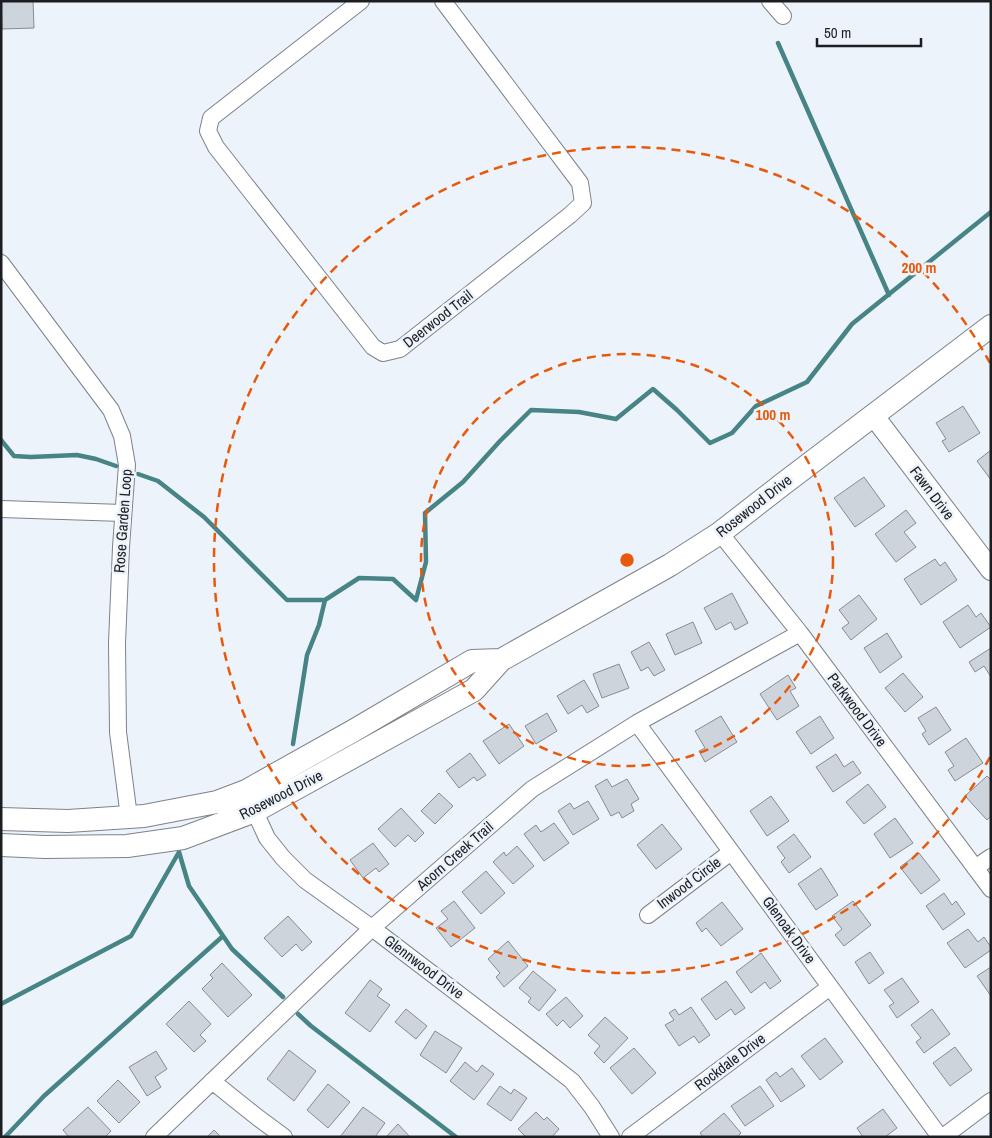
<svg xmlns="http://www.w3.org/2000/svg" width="992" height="1138" viewBox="0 0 992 1138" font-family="'Archivo Narrow',sans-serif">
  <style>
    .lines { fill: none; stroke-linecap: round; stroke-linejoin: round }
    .stream { stroke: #478485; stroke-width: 4.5 }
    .building { fill: #ced4dc; stroke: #878c93 }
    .minor-casing { stroke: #7d828a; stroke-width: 18 }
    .tertiary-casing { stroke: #7d828a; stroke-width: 22 }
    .secondary-casing { stroke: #7d828a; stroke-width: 24 }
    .minor { stroke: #fff; stroke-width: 16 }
    .tertiary { stroke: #fff; stroke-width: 20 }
    .secondary { stroke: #fff; stroke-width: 22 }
    .ring { fill: none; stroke: #e8590c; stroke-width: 2.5; stroke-dasharray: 9 6 }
    .labels { text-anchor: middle; stroke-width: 5; stroke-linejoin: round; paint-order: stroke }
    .street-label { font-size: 15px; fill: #1c1e21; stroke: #edf3fb }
    .centre { fill: #e8590c; stroke: #edf3fb; stroke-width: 2.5 }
    .ring-label { font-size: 15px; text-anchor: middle; font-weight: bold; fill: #e8590c; stroke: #edf3fb; stroke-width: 5; stroke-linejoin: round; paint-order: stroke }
  </style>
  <rect width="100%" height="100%" fill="#edf3fb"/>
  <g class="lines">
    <path class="stream" d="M778,43L889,295
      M1,440L14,456L31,457L77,455L96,459L116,466
      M138,474L158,481L204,517L287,600H325
      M293,744L307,655L319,625L325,600L359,578L393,579L416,600L426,562L425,513L463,482L500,441L531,410L579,412L616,419L653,389L677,410L710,443L732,433L756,406L807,382L852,324L991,212
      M179,852L189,886L232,949L283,997
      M1,1004L131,936L179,852
      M298,1014L311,1026L456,1137
      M5,1137L44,1096L223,936"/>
  </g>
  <path class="building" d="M1,1H33L34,28L2,29Z
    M963,406L980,433L949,452L942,441L946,439L936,423Z
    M991,450V480L977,461Z
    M864,477L885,506L855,527L834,498Z
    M906,510L916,523L904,532L916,547L896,562L875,534Z
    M935,559L940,566L945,562L957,580L921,605L904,579Z
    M732,593L748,623L735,630L731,622L716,630L704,608Z
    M859,595L877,619L851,640L842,628L849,623L839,610Z
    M968,605L976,617L981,613L991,627L960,648L943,622Z
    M693,622L702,643L675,655L666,634Z
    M887,633L902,657L880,673L864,648Z
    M649,642L665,670L654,676L648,667L641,671L631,652Z
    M991,648V677L984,666L975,672L969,662Z
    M619,664L629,688L602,698L593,674Z
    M903,673L923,697L905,712L885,688Z
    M788,675L796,688L790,691L799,706L777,720L760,694Z
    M584,680L599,706L587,713L582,705L568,714L557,696Z
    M936,707L951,730L929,745L922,734L926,731L918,718Z
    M547,713L557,731L536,744L525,726Z
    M721,716L737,742L705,762L699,751L705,748L695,731Z
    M820,716L834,738L811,754L796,732Z
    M509,724L524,746L499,764L483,741Z
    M966,738L983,763L955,781L948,770L954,766L945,752Z
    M470,753L486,775L477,781L474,777L459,788L446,771Z
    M836,754L844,767L853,761L861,773L833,792L816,767Z
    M987,776L991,780V816L987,820L965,796Z
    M607,779L612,787L627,779L639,799L631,804L634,811L622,818L619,812L611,816L595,786Z
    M868,784L886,807L864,824L846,802Z
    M439,793L453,806L435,824L421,811Z
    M771,796L789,821L767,836L750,811Z
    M588,801L599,819L573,835L558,811L570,803L574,809Z
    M401,808L424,833L415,842L408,835L395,847L378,829Z
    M895,818L913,843L890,858L874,834Z
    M554,823L569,843L544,861L524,834L536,825L541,832Z
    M662,824L682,849L656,869L637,845Z
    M794,834L811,857L789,873L781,862L785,858L777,847Z
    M373,843L389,864L379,872L376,868L363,878L350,860Z
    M517,846L534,866L513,884L493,862L504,852L506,856Z
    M919,853L940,880L921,894L900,867Z
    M821,868L838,895L816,910L798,884Z
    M486,871L505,893L481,914L462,892Z
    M944,893L952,905L956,901L965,914L943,930L926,906Z
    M454,901L475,928L451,947L436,928L448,919L441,911Z
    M853,901L871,925L844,946L835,935L842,929L832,916Z
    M722,902L743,929L721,946L706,928L702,932L696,923Z
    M288,916L312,942L302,951L296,944L282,957L264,938Z
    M968,929L978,942L984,937L991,947V950L965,968L947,943Z
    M508,941L528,966L504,987L496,977L500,973L488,959Z
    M870,952L884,973L869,984L855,962Z
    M761,953L781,981L770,989L765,982L751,993L736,972Z
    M222,963L252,995L228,1017L202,989L213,978L210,975Z
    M991,967V996L977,976Z
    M533,971L556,990L539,1011L528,1002L531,998L519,988Z
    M902,978L919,1002L897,1018L889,1006L894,1003L884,990Z
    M370,980L382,989L377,996L390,1005L370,1032L345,1013Z
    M726,981L745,1008L735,1015L731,1009L716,1020L701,999Z
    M566,997L583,1016L570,1028L563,1020L557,1026L546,1014Z
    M189,1001L211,1024L200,1035L206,1041L194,1052L166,1024Z
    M691,1007L710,1035L699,1043L694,1036L679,1046L665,1025L674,1020L669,1013L675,1009L679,1015Z
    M406,1009L427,1026L416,1039L395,1022Z
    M932,1009L950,1034L924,1053L916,1042L921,1038L911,1025Z
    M605,1017L628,1038L604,1063L594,1053L600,1046L588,1035Z
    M435,1031L462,1048L446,1073L420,1055Z
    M825,1038L843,1062L820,1080L801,1056Z
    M955,1047L972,1070L950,1086L933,1063Z
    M634,1048L656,1073L632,1094L610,1068Z
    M289,1050L316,1071L294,1101L267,1079Z
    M156,1051L167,1069L155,1077L161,1087L147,1096L129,1067Z
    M465,1062L477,1072L482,1065L494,1074L474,1100L450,1081Z
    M792,1068L805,1086L781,1102L766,1080L776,1072L780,1077Z
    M118,1080L140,1102L119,1123L97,1101Z
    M328,1084L350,1102L328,1128L307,1110Z
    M500,1086L511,1094L514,1089L527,1098L511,1121L487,1104Z
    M760,1086L774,1106L745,1126L731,1106Z
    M88,1107L111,1131L105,1137H69L63,1130Z
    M363,1107L385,1123L375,1137H340Z
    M883,1109L897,1128L885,1137H863L857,1128Z
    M536,1112L544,1120L547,1117L559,1129L552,1137H526L518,1129Z
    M724,1113L741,1133L737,1137H703L700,1133Z
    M398,1124L410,1137H386Z
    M214,1130L221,1137H207Z"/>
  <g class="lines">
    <defs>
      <path id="minor" d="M361,1L211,118L208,131L216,147L373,347L383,353L400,349L570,215L583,203L580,183L443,1
        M770,1L783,16
        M1,263L111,410L122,436L127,465L121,547L117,643L118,732L129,817
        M1,509L123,513
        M720,533L800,633L991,889
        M637,723L940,1137
        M251,803L267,838L283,858L305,880L372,928L536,1053L572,1081L592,1107L611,1137
        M975,868L991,857
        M648,915L731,852
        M212,1081L257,1117L284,1137
        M154,1137L372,928L532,789L637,723L800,633
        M630,1137L830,987
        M943,1137L991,1101"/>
      <path id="tertiary" d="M873,415L991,570"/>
      <path id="secondary" d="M1,819L68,821L144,816L217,802L246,791L353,731L472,661L501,660
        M1,845L45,847L127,846L183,838L255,811L474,690L501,660L670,565L720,533L783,484L991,326"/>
    </defs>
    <use href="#minor" class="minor-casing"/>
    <use href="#tertiary" class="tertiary-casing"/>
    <use href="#secondary" class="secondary-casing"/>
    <use href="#minor" class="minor"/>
    <use href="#tertiary" class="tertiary"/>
    <use href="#secondary" class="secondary"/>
  </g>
  <g class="ring">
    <circle cx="627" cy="560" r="206"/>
    <path d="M990 757A413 413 0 1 1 990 363"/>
  </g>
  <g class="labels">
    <g class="street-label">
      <text transform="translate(438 319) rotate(-38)" y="5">Deerwood Trail</text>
      <text transform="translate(932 493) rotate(53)" y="5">Fawn Drive</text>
      <text transform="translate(754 506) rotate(-38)" y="5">Rosewood Drive</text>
      <text transform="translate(123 521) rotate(-86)" y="5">Rose Garden Loop</text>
      <text transform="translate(857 710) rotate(53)" y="5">Parkwood Drive</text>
      <text transform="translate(281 795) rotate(-27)" y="5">Rosewood Drive</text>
      <text transform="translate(455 856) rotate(-41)" y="5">Acorn Creek Trail</text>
      <text transform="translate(689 883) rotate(-37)" y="5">Inwood Circle</text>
      <text transform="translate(789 930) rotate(54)" y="5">Glenoak Drive</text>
      <text transform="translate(424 967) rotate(37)" y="5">Glennwood Drive</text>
      <text transform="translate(730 1062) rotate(-37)" y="5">Rockdale Drive</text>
    </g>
  </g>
  <circle cx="627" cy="560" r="8" class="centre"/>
  <g class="ring-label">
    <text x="919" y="273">200 m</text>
    <text x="773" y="420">100 m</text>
  </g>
  <rect width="992" height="1138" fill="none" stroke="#1c1e21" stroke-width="5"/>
  <path d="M817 38v8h104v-8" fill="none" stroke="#1c1e21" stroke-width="2.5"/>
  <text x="824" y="38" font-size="15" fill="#1c1e21" stroke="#edf3fb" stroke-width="4" paint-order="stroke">50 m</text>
</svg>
